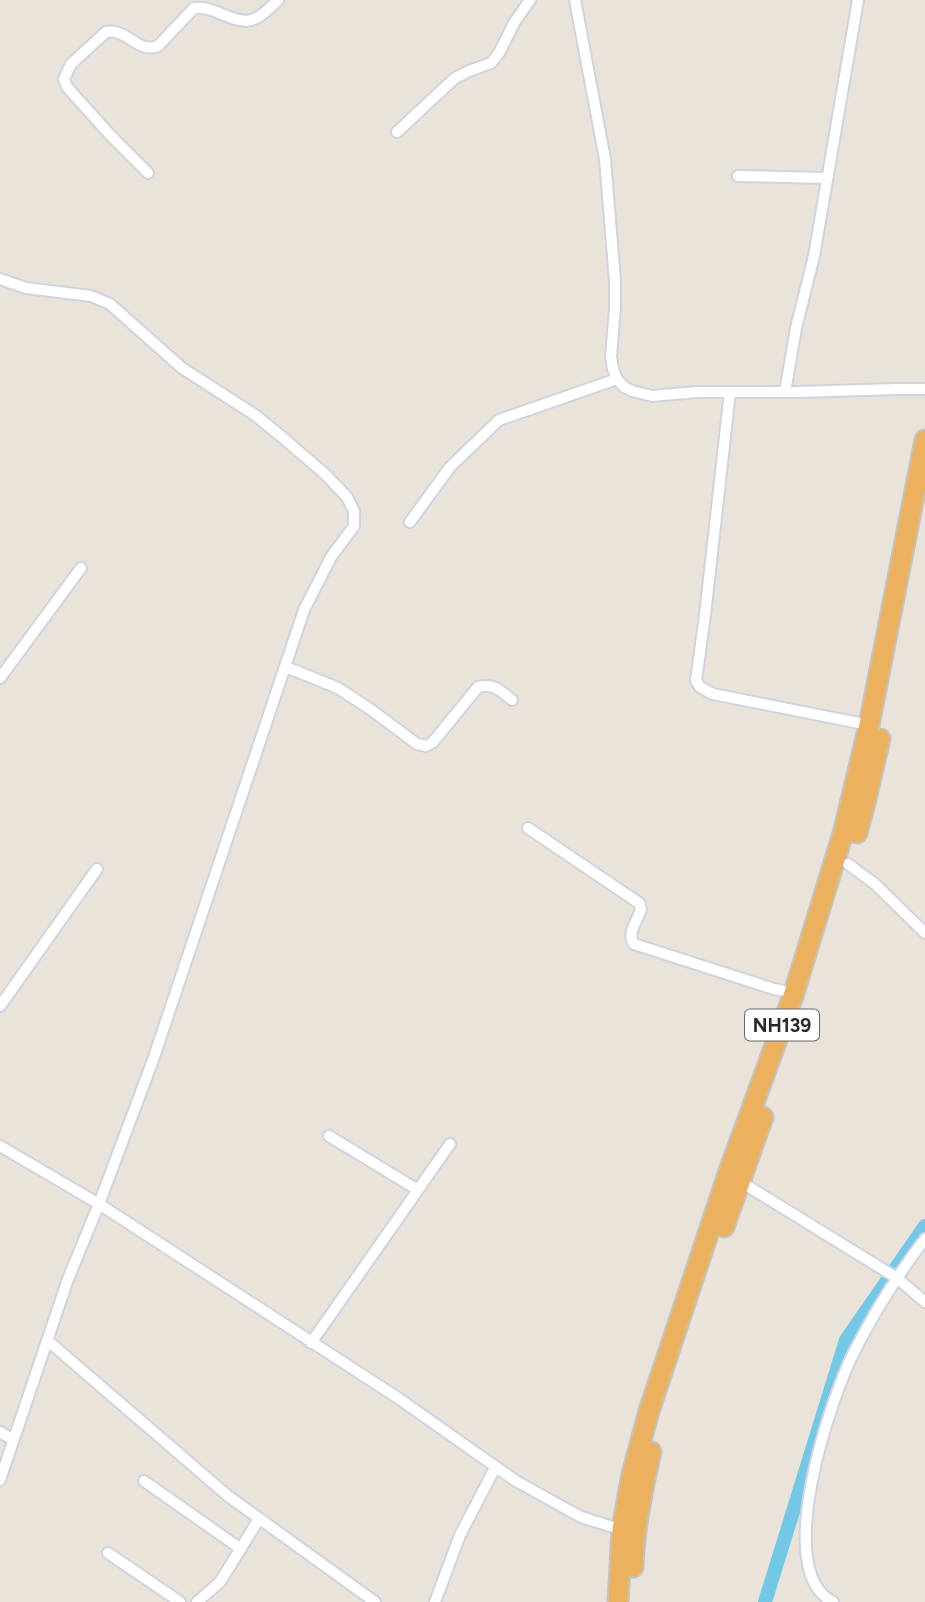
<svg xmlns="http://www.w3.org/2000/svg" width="925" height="1602" viewBox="0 0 925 1602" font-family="Figtree,sans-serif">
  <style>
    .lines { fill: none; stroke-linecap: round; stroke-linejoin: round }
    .canal { stroke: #73c8e5; stroke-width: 14 }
    .minor-casing { stroke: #d0d3e0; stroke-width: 14 }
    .trunk-casing { stroke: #c3c3c3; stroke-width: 23 }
    .minor { stroke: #fff; stroke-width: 10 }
    .trunk { stroke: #ecb15f; stroke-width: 19 }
    .labels { text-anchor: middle; stroke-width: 5; stroke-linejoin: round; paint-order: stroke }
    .shield { fill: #fff; stroke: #686868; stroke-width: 2 }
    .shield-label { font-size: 19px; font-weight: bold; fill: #282828 }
  </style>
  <rect width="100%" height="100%" fill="#e9e3da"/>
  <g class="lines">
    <path class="canal" d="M765,1602L846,1340L925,1226"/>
    <defs>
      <path id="minor" d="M575,0L605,159L615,281V308L611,357L613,369L617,379L624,387L632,391L652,396L697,392H798L896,389H925
        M397,132L455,78L469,71L491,63L499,53L514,23L530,0
        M148,173L111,136L67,87L64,79L71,64L106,32C128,28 137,54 158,46L194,8C203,7 209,9 217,12C248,26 254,24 278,0
        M738,176L827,178
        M0,279L26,288L91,296L110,304L182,368L255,415L282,437L325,474L347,497L354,511V526L331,557L304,610L153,1060L99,1204L68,1279L0,1480
        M730,392L705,615L696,681L700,687L713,694L869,725
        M785,392L796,328L814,256L858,0
        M410,522L450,467L499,420L617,379
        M286,667L338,688L370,709L417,744L426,746L433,742L478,687C494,683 501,691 512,700
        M0,678L81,568
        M528,828L639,903L641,909C638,921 626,933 634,944L774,989L794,993
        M848,864L875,884L925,933
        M0,1006L97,869
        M329,1136L418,1190
        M0,1146L99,1204L398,1398L516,1481L581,1517L626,1531
        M736,1179L897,1278L925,1302
        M47,1340L228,1496L375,1602
        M311,1343L450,1144
        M0,1432L13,1440
        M144,1481L241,1549
        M108,1553L180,1602
        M197,1602L220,1582L259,1519
        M435,1602L460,1535L495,1468
        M833,1602C771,1571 831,1398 854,1352C874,1313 898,1274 925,1239"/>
      <path id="trunk" d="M857,833L865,803L880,739
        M724,1227L763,1117
        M633,1567C634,1529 642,1490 651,1452
        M618,1602L622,1529L632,1474L649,1411L728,1174L794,993L844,830L869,725L925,440"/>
    </defs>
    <use href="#minor" class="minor-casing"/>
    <use href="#trunk" class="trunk-casing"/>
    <use href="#minor" class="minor"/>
    <use href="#trunk" class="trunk"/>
  </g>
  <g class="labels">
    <rect class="shield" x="745" y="1009.5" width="74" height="31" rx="5"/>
    <g class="shield-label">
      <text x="782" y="1032">NH139</text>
    </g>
  </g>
</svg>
